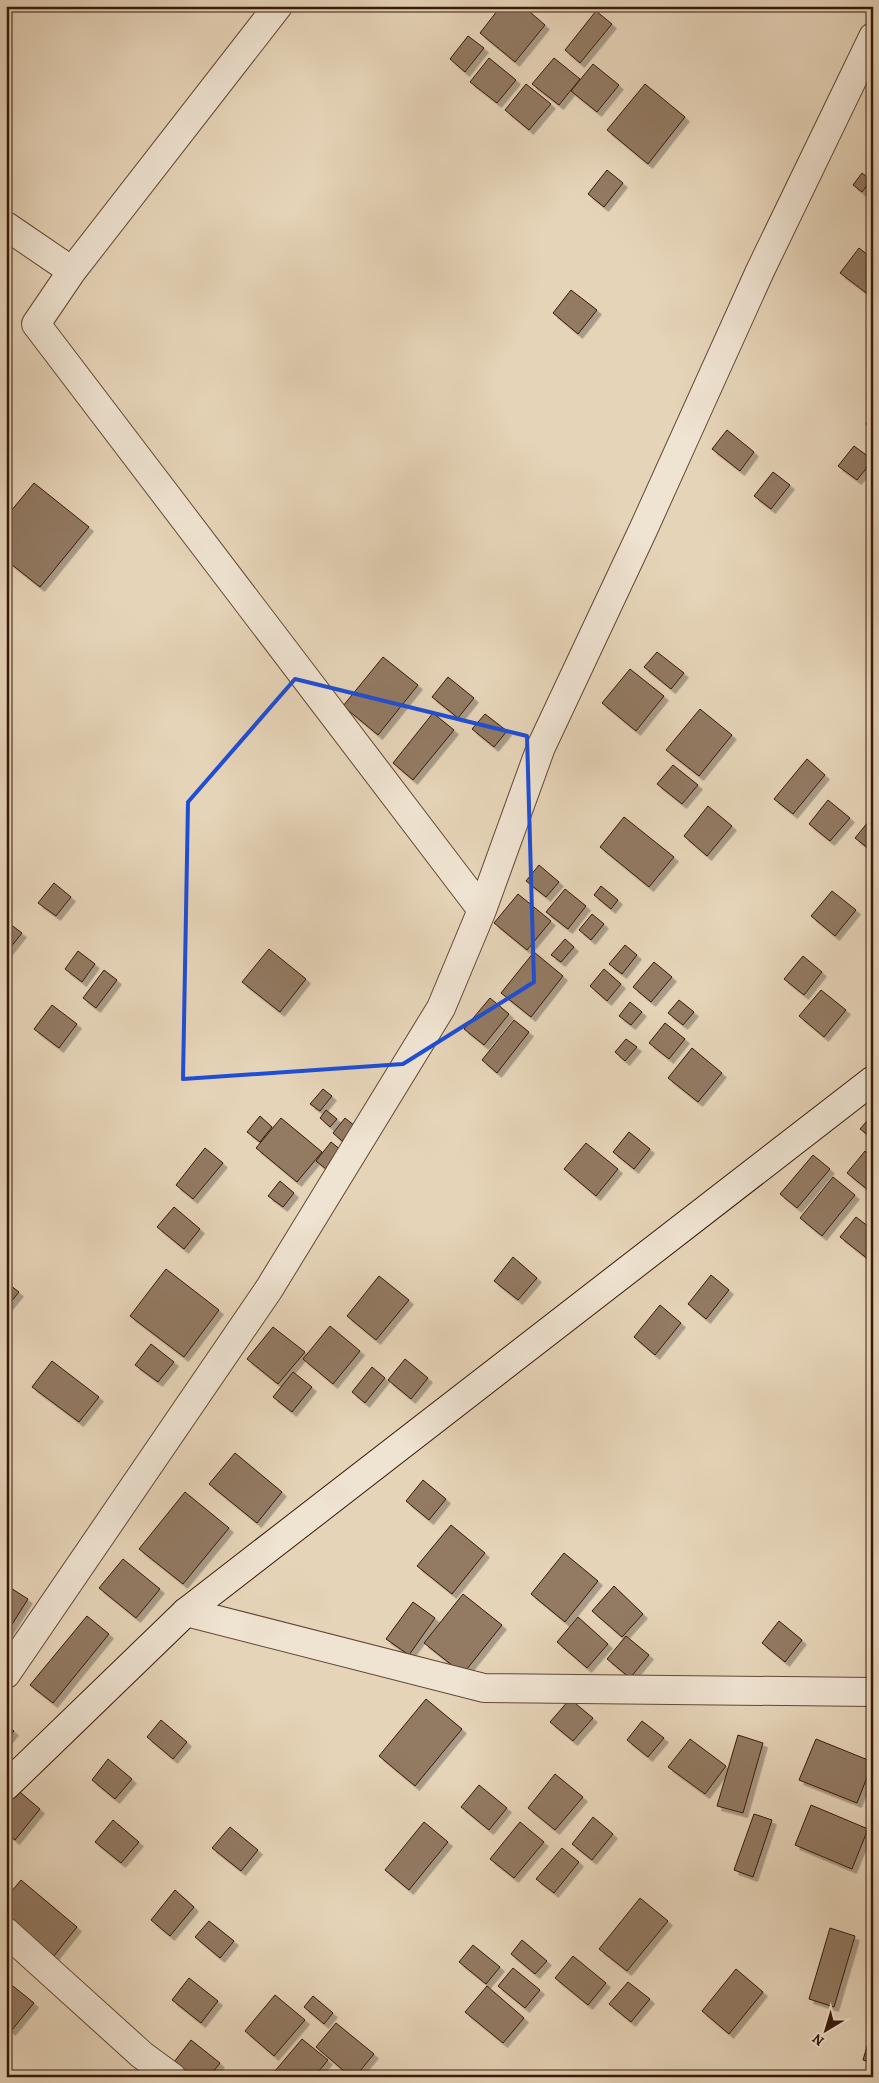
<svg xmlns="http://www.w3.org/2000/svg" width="879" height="2083" viewBox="0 0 879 2083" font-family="Alegreya,serif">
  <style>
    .building { fill: #927a64; stroke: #371909; filter: url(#shadow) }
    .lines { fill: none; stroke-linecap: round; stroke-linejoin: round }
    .minor-casing { stroke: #634835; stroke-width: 30 }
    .secondary-casing { stroke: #371909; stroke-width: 30 }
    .minor { stroke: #efe3d1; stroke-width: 28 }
    .secondary { stroke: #efe3d1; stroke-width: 28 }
    .marked { fill: none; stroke: #1d4ed8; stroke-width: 4; stroke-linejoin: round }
  </style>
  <defs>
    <filter id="shadow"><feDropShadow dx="4.5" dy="4.5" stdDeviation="0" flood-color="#0004"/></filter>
  </defs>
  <rect width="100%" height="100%" fill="#e6d4b8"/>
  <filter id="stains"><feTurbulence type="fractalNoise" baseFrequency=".004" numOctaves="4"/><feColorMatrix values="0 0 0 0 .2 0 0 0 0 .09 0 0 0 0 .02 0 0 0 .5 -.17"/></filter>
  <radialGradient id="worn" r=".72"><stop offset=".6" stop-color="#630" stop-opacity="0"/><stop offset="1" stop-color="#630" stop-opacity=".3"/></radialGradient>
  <path class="building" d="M501,6H523L545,25L515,62L480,33Z
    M596,11L612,24L580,63L565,50Z
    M468,36L484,48L465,72L450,59Z
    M489,58L516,80L497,103L470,82Z
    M554,58L580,79L559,105L532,84Z
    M593,64L619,85L597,112L571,91Z
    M526,84L551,104L529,130L505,110Z
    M645,84L685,117L648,164L607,130Z
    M607,170L623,183L604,207L588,194Z
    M862,173L871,180L862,192L853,185Z
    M859,248L873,259V290L869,295L840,273Z
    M571,290L597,310L578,334L553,313Z
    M873,416V429L866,424Z
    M727,430L754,452L740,471L712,449Z
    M854,446L873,460L857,480L838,466Z
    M773,472L790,485L771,509L754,496Z
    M34,483L89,527L40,587L6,560V517Z
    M657,652L684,673L671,689L644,667Z
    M383,657L418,685L378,735L343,706Z
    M630,669L664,696L636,731L602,703Z
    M448,677L474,698L458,718L432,697Z
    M700,709L732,735L699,776L666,750Z
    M433,713L454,730L413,780L393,763Z
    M485,714L507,731L494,747L472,729Z
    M807,759L825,775L793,814L774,799Z
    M673,765L698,785L682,804L657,784Z
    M828,800L850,818L830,841L809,824Z
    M708,806L732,826L707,856L684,836Z
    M873,816V852L855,838Z
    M624,817L674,857L649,887L600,847Z
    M539,865L559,882L546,897L526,881Z
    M54,883L71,897L56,916L38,903Z
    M601,886L618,900L611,909L594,895Z
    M565,889L586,906L568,929L546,912Z
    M832,891L856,910L835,936L811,916Z
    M518,894L551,921L527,950L494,923Z
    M592,914L604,924L591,940L579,930Z
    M6,921L22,933L6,953Z
    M565,939L574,947L561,962L551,955Z
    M625,945L637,955L622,974L609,964Z
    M269,949L306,979L280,1012L242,982Z
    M78,951L95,964L82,982L65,969Z
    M534,952L563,976L531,1017L501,993Z
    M803,956L822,972L804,995L784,979Z
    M654,962L672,977L651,1002L633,987Z
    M604,969L621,984L607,1001L590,986Z
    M104,970L117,980L96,1008L83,998Z
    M821,990L846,1010L824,1037L799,1016Z
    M490,998L509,1014L484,1045L464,1029Z
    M679,1000L694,1012L683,1025L668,1013Z
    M630,1002L642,1012L631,1025L619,1016Z
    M52,1005L77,1024L59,1048L34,1029Z
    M514,1020L529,1032L497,1073L482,1060Z
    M665,1023L685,1039L669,1059L649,1043Z
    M626,1039L637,1047L625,1061L615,1052Z
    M692,1048L722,1073L698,1102L668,1078Z
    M323,1089L332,1096L320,1111L310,1104Z
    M326,1110L337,1119L330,1127L320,1118Z
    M873,1114V1139L860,1129Z
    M260,1116L272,1127L260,1142L247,1132Z
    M281,1118L322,1152L297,1182L256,1148Z
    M345,1118L355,1126L342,1141L333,1133Z
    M629,1132L650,1149L634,1169L613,1152Z
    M331,1142L341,1150L326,1169L316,1161Z
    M586,1143L618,1169L596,1196L564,1169Z
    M205,1148L223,1163L193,1199L176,1185Z
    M865,1151L873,1158V1183L868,1190L847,1173Z
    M813,1155L830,1169L797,1208L780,1194Z
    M833,1177L855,1195L822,1236L800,1218Z
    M280,1181L294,1193L283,1207L268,1196Z
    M174,1207L200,1229L184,1249L157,1227Z
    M856,1217L873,1230V1263L840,1237Z
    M513,1257L537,1278L518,1300L494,1281Z
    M166,1269L219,1310L184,1357L130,1316Z
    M711,1275L729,1290L706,1319L688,1304Z
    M379,1276L409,1300L376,1340L347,1316Z
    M6,1282L19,1292L6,1308Z
    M660,1305L681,1323L655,1355L634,1337Z
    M330,1326L360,1351L333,1384L303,1359Z
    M273,1327L305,1352L278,1384L247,1359Z
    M151,1344L174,1362L158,1382L135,1365Z
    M405,1359L428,1378L411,1399L388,1380Z
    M52,1361L99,1397L79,1422L32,1387Z
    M372,1367L385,1378L365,1403L352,1392Z
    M293,1372L312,1387L292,1412L273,1397Z
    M235,1453L282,1492L257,1523L209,1484Z
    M423,1480L446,1499L429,1520L406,1501Z
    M185,1492L229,1528L183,1584L139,1549Z
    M451,1525L485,1553L452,1594L417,1566Z
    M564,1553L598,1581L565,1622L531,1594Z
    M123,1559L160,1589L136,1618L99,1588Z
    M6,1585L28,1599L6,1634Z
    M614,1586L643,1614L622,1637L592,1611Z
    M463,1594L502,1625L463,1674L424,1643Z
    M413,1602L435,1618L409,1655L386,1639Z
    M87,1616L109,1634L53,1703L30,1685Z
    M578,1617L608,1644L587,1668L557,1642Z
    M779,1621L802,1640L785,1662L762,1643Z
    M626,1636L649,1655L630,1678L607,1659Z
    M426,1699L462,1729L415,1786L379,1756Z
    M570,1699L593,1718L573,1741L550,1722Z
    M161,1720L187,1742L173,1759L147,1737Z
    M642,1721L664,1738L648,1757L627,1740Z
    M6,1725L14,1731L6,1741Z
    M738,1735L763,1743L743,1813L717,1806Z
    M690,1739L726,1766L705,1794L668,1767Z
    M816,1739L873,1762L857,1803L799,1780Z
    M108,1759L132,1779L115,1799L92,1780Z
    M555,1774L583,1797L555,1830L528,1808Z
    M479,1785L507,1808L489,1830L461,1807Z
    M15,1788L40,1809L15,1840L6,1833V1799Z
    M811,1805L868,1829L852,1869L795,1845Z
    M754,1814L772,1820L753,1877L734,1870Z
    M593,1817L613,1834L592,1860L572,1844Z
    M113,1820L139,1842L121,1863L95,1842Z
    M424,1822L448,1842L409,1890L385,1870Z
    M520,1822L544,1842L514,1878L490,1859Z
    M230,1827L258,1850L241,1871L212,1848Z
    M562,1848L579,1862L554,1893L536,1879Z
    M21,1880L77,1927L50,1961L6,1924V1898Z
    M175,1890L194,1907L170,1936L151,1920Z
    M640,1898L668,1921L627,1971L599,1949Z
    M209,1921L234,1941L220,1958L195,1937Z
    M830,1928L855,1936L834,2007L809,1999Z
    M522,1940L547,1961L535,1974L511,1954Z
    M473,1945L500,1967L486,1984L459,1962Z
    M573,1956L606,1983L588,2005L555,1978Z
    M513,1968L540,1990L525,2008L498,1986Z
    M736,1969L763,1992L729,2034L702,2011Z
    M189,1978L218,2001L201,2023L172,2000Z
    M8,1982L34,2003L11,2031L6,2026V1984Z
    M628,1982L650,1999L631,2022L609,2004Z
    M487,1986L524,2018L503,2043L465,2012Z
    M275,1995L305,2020L274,2056L245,2031Z
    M313,1996L333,2013L324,2024L304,2007Z
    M336,2023L374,2054L355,2077H351L316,2047Z
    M873,2026V2063L863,2060Z
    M302,2039L328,2060L314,2077H283L275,2071Z
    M191,2040L220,2063L209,2077H192L174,2062Z"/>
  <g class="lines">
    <defs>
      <path id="minor" d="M6,226L72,271L36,324L482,910
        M72,271L278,6
        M186,1612L484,1688L873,1692
        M6,1674L269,1289L441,1008L482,910L541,747L643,530L760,271L873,37
        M6,1932L142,2055L172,2077"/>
      <path id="secondary" d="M6,1786L186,1612L873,1080"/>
    </defs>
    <use href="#minor" class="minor-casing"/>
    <use href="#secondary" class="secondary-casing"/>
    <use href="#minor" class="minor"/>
    <use href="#secondary" class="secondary"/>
  </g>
  <path class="marked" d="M295,679L527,736L534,982L403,1064L183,1079L188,802Z"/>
  <rect width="879" height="2083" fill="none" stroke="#e6d4b8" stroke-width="25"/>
  <rect x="8" y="8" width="864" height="2068" fill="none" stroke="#371909" stroke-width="2.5"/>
  <rect x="12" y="12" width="854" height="2058" fill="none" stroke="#371909"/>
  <g transform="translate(826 2030) rotate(218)" stroke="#efe3d1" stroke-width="4" paint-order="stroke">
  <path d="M0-4L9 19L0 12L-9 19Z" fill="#371909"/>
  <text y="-8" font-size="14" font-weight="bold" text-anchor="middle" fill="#371909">N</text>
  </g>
  <rect width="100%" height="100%" filter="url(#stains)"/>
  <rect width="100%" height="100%" fill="url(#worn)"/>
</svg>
